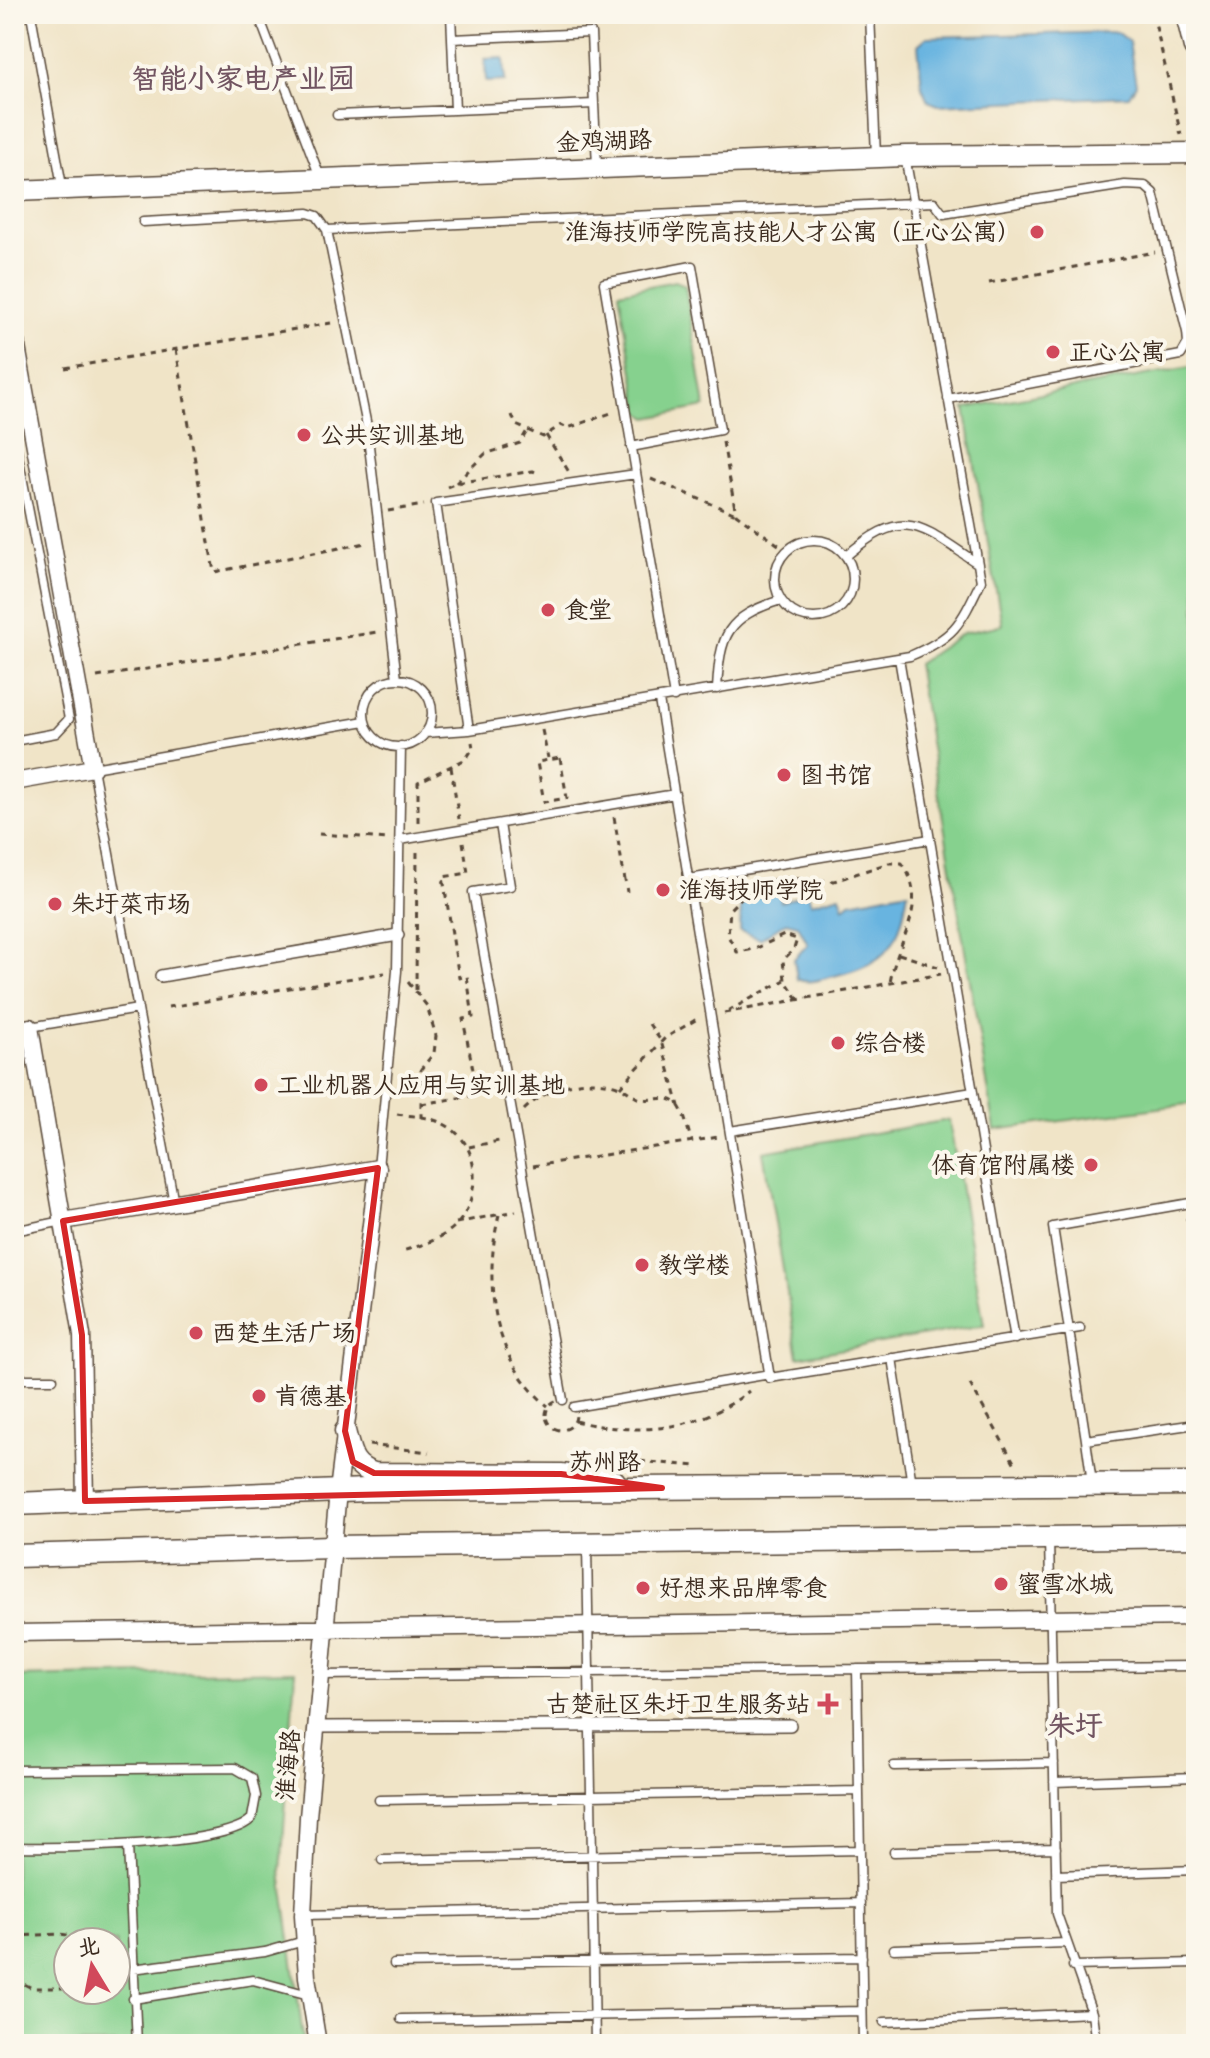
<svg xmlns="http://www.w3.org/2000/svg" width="1210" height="2058" viewBox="0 0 1210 2058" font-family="'Architects Daughter','LXGW WenKai TC',sans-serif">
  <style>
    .green { fill: #86d18e; stroke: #607e56; stroke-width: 2; fill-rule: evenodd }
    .water { fill: #67b4e0; stroke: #516f7f; stroke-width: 2 }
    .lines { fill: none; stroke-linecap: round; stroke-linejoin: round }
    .service-casing { stroke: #564637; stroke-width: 11 }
    .pedestrian-casing { stroke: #564637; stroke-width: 14 }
    .minor-casing { stroke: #564637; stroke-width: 19 }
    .tertiary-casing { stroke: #564637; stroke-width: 23 }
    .secondary-casing { stroke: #564637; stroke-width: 25 }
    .primary-casing { stroke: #564637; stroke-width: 27 }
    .path { stroke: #564637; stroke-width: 3; stroke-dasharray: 6 6; stroke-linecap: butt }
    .service { stroke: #fff; stroke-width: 8 }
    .pedestrian { stroke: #fff; stroke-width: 11 }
    .minor { stroke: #fff; stroke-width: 16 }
    .tertiary { stroke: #fff; stroke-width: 20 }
    .secondary { stroke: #fff; stroke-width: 22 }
    .primary { stroke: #fff; stroke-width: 24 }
    .marked { fill: none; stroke: #d62828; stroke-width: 6; stroke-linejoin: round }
    .poi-dot { fill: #d1495b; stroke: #fbf7ec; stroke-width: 3 }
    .labels { text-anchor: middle; stroke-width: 8; stroke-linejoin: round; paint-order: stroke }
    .street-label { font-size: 24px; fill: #3b2a1e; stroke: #fbf7ec }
    .poi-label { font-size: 24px; fill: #3b2a1e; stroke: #fbf7ec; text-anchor: start }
    .quarter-label { font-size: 28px; font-weight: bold; fill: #725562; stroke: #fbf7ec }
  </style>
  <rect width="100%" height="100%" fill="#fbf7ec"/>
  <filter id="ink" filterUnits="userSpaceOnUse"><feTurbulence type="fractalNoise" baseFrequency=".0125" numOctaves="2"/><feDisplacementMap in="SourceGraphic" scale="16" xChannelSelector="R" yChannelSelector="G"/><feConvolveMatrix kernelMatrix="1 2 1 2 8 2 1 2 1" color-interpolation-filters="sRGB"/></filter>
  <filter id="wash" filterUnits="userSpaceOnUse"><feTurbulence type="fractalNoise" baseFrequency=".006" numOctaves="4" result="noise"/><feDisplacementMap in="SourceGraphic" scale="32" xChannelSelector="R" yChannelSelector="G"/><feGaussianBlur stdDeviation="1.8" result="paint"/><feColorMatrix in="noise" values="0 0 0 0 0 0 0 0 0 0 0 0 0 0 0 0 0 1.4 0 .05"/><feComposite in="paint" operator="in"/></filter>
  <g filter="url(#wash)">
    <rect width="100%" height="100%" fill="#f0e4c7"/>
    <path class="green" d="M675,281L685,285L705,407L648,418L640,412L619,292Z
      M1196,366V1103L995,1130L917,664L963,633L1002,625L965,408Z
      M949,1120L984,1325L798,1357L763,1152Z
      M295,1671L281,1872L304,2044H14V1677ZM68,1942H116V1990H68Z"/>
    <path class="water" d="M1117,32L1129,42L1136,84L1129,96L938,105L928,101L922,87L918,45L927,37Z
      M504,58L505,81L486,82L485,59Z
      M908,891C899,946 889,962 834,976C822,979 808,985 797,979L794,959L808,944L798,925L786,922L760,939L740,931L741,907C751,896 765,896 779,894L781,902L808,893L811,903L840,895L844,907L850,902Z"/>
  </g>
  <g filter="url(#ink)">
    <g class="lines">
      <defs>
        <path id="service" d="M31,14L62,186
          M258,14L320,177
          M451,14L455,110
          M870,14L876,156
          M452,39L591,33L594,104
          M337,115L594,104L597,166
          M143,222L308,213L317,216L327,230
          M14,398L18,418L14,435L69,719L56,733L14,741
          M631,447L720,430L692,266L604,283L674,697
          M775 579a39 39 0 1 1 78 0a39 39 0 1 1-78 0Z
          M846,556C906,505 919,525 977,563
          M899,658L1015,1339
          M397,679L366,421L327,230L934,202L943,214L1125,185L1145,186L1153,193L1187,332L1188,343L1181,355L948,399
          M364 713a34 34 0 1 1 68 0a34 34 0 1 1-68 0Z
          M717,689C720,635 726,617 781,600
          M659,700L770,1378L1080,1328
          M469,730L436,503L636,474
          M425,733L469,730L910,656C955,637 960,625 981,581L905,156
          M500,824L510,886L473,892L563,1400
          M400,840L675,794
          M689,879L930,839
          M30,1027L138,1009
          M730,1131L973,1092
          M378,1168L397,971L401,746
          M1196,1202L1053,1227L1086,1440L1196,1424
          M174,1203L93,768L365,721
          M14,1231L63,1221
          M892,1358L912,1484
          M14,1379H53
          M574,1407L770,1374
          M1086,1440L1092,1483
          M1049,1539L1057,1914L1092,2013L1096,2044
          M587,1545L595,2044
          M321,1675L857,1669
          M894,1766L1054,1763
          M14,1770L235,1768L252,1778L256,1796L252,1818C228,1847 56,1848 14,1847
          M1054,1782L1196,1777
          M379,1800L859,1791
          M128,1845L137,2044
          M894,1852L1056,1848
          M382,1860L860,1850
          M1056,1875L1196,1870
          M303,1915L861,1903
          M894,1949L1066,1943
          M394,1964L862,1957
          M1073,1966L1196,1963
          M132,1969L265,1952L304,1941
          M133,1999L253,1980L309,1995
          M401,2019L862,2011
          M884,2022L1092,2013
          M863,2044L857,1669L1196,1666
          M1109,2044L1196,2043"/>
        <path id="pedestrian" d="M161,976L398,935
          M316,1727L790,1725"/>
        <path id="minor" d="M14,330L93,768L14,782
          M14,1030L30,1027L82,1335L85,1501
          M63,1221L378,1168L338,1491L308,1817L303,1915L307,1977L318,2044
          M14,1633L1196,1617"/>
        <path id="tertiary" d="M14,191L905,156L1196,153
          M345,1431C351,1453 352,1466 374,1473L561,1474L615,1481"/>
        <path id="secondary" d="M14,1504L366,1490L1196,1484
          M14,1556L332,1547L1196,1536"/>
        <path id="primary" d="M1188,14L1196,47"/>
      </defs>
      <use href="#service" class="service-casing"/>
      <use href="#pedestrian" class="pedestrian-casing"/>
      <use href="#minor" class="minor-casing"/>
      <use href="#tertiary" class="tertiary-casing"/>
      <use href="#secondary" class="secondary-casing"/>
      <use href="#primary" class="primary-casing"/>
      <path class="path" d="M1153,14L1181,135
        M1191,173L1196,197
        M989,283L1155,252
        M176,349L214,572L366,543
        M65,368L331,323
        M512,415L516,425L543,437L561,425L568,428L614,412
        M546,435L569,472
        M723,442L736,514L787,551
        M651,479L736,514
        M456,483L485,454L520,443L527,431
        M447,487L456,483L533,471L540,474
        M388,511L424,505
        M97,677L377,632
        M542,730L548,758
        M560,758L567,798L544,802L537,762Z
        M451,767L459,819
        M614,817L627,892
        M418,822V782L466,759L473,748L472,742
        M319,834L388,839
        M463,842L468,873L443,877L459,978L467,976L473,1017L463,1019L478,1095
        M783,878L834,881L889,863H902C931,906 897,938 890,983
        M775,879L746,893L730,909L728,936L737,952L755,949L784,935L797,939L794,949L783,960L785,980L799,1000
        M899,954L938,967
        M408,982L427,1006L436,1036L434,1053L421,1069V1118
        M416,990L417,850
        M168,1007L385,973
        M728,1011L785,980
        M724,1013L941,974
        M649,1024L661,1041L679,1106
        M620,1087L665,1038L697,1019
        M421,1104L496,1092
        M524,1110C548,1086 590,1074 622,1088C628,1091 633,1096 638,1098C651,1103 669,1092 679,1106C685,1115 688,1131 692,1142
        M397,1114C409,1116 423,1116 434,1120C475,1133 483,1178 465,1213C453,1236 424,1245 402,1251
        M469,1147L504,1140
        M533,1166L719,1137
        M499,1215C483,1282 492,1360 548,1406
        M1186,1218L1196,1230
        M456,1223L516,1211
        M970,1384L1015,1464
        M546 1415a15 15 0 1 1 30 0a15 15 0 1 1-30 0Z
        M575,1421C636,1436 698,1432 749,1391
        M369,1445L429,1452
        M592,1457L696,1466
        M14,1936L61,1934L109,1942
        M14,1979L32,1988H68"/>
      <use href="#service" class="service"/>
      <use href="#pedestrian" class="pedestrian"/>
      <use href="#minor" class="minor"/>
      <use href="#tertiary" class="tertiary"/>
      <use href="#secondary" class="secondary"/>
      <use href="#primary" class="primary"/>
    </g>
  </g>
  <path class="marked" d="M378,1168L345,1431L353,1462L374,1473L561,1474L662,1488L85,1501L82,1335L63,1221Z"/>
  <g class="poi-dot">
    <circle cx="1037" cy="232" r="8"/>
    <circle cx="1053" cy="352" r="8"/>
    <circle cx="304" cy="435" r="8"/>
    <circle cx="548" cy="610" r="8"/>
    <circle cx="784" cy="775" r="8"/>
    <circle cx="663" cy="890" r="8"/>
    <circle cx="55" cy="904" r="8"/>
    <circle cx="838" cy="1043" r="8"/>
    <circle cx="261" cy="1085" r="8"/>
    <circle cx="1091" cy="1165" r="8"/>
    <circle cx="642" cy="1265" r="8"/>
    <circle cx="196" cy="1333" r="8"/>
    <circle cx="259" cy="1396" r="8"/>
    <circle cx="1001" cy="1584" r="8"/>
    <circle cx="643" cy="1588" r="8"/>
    <path d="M824 1692h8v8h8v8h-8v8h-8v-8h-8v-8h8z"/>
  </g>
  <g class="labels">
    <g class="street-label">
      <text transform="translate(604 141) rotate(-2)" y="8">金鸡湖路</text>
      <text x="605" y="1470">苏州路</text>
      <text transform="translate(288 1765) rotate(-85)" y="8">淮海路</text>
    </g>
    <g class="poi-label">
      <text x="1021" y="240" text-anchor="end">淮海技师学院高技能人才公寓（正心公寓）</text>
      <text x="1069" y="360">正心公寓</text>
      <text x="320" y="443">公共实训基地</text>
      <text x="564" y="618">食堂</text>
      <text x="800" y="783">图书馆</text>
      <text x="679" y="898">淮海技师学院</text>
      <text x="71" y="912">朱圩菜市场</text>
      <text x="854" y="1051">综合楼</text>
      <text x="277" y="1093">工业机器人应用与实训基地</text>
      <text x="1075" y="1173" text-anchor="end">体育馆附属楼</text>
      <text x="658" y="1273">教学楼</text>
      <text x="212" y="1341">西楚生活广场</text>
      <text x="275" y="1404">肯德基</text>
      <text x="1017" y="1592">蜜雪冰城</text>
      <text x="659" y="1596">好想来品牌零食</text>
      <text x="810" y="1712" text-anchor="end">古楚社区朱圩卫生服务站</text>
    </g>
    <g class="quarter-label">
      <text x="243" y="88">智能小家电产业园</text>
      <text x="1075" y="1735">朱圩</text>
    </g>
  </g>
  <rect width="1210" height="2058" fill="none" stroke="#fbf7ec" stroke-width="48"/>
  <g transform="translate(92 1966) rotate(350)"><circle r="38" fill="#fbf7ec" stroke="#aea59a" stroke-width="2"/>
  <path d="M0-6L14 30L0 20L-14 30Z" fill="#d1495b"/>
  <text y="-12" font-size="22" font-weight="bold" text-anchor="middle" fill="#3b2a1e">北</text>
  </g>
</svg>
